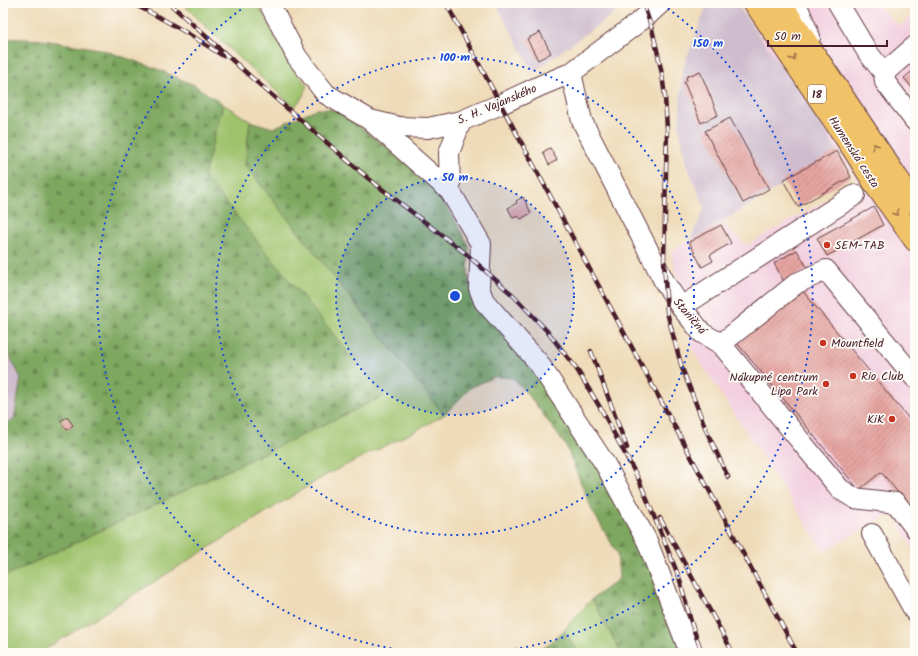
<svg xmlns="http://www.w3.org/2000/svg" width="918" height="656" viewBox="0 0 918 656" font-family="Kalam,sans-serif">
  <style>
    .built { fill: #f3cfdf }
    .industrial { fill: #cfbdce }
    .green { fill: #9ec26c; stroke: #74704c }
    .forest { fill: url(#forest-firs); stroke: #646446 }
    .building { fill: url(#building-hatch) }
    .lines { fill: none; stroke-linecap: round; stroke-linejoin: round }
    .minor-casing { stroke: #633b40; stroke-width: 22 }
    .major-casing { stroke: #633b40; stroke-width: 24 }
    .minor { stroke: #fff; stroke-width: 20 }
    .major { stroke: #f1c369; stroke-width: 22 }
    .rail-casing { stroke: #4a1f2b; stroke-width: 4.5 }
    .rail { stroke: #fdfcf7; stroke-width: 3; stroke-dasharray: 9; stroke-linecap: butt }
    .oneway { stroke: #956947 }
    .ring { fill: none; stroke: #1d4ed8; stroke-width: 2; stroke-dasharray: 2 4 }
    .poi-dot { fill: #c8321e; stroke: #fdfcf7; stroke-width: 1.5 }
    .labels { text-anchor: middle; stroke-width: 3.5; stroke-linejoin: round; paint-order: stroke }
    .shield { fill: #fdfcf7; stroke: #806168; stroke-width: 1 }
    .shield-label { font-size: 11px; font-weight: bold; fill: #4a1f2b }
    .street-label { font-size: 12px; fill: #4a1f2b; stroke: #fdfcf7 }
    .poi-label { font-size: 12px; fill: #4a1f2b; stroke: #fdfcf7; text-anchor: start }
    .centre { fill: #1d4ed8; stroke: #fdfcf7; stroke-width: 2 }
    .ring-label { font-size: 12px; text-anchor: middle; font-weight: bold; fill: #1d4ed8; stroke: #fdfcf7; stroke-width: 3.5; stroke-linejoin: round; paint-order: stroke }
  </style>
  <defs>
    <pattern id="forest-firs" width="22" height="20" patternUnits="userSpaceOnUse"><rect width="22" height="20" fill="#7ea860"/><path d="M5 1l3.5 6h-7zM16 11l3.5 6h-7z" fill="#69884f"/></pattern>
    <pattern id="building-hatch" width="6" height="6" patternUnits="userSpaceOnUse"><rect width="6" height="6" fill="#e6a5a1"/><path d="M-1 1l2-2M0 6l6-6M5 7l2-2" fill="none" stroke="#bc8683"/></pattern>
  </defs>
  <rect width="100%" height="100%" fill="#fdfcf7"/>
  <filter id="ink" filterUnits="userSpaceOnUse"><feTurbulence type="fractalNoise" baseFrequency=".025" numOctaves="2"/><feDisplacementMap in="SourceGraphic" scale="8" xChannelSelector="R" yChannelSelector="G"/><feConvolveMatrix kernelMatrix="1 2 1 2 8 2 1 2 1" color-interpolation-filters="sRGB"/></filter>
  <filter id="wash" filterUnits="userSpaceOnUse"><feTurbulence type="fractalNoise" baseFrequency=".012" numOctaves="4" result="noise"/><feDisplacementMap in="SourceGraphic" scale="16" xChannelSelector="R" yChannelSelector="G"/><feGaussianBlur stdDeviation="0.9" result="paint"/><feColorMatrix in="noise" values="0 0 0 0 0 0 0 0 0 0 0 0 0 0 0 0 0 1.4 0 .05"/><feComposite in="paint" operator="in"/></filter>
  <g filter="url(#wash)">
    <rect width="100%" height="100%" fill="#efdbb9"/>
    <path class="built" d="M738,3H876L899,26L915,13V553L893,513L824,551L693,351L671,251L722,223L747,245L858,182Z"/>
    <path class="industrial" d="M496,3H628L533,72Z
      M710,3H736L811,109L837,151L689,242L705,208L687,166L679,126L682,71L706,7Z
      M3,343L21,378L14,420L3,425Z"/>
    <path class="green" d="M182,3H257L285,55L307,86C305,95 300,101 294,107L213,34Z
      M223,104L250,121L245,165L444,415L413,432L326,475L44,650V653H3V577L384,396L204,176Z
      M592,599L621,653H578L564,630Z"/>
    <path class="forest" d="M3,38L43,40L100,49L155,68L194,85L223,104L204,176L384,396L3,577V425L14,420L21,378L3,343Z
      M316,109H329L341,113L412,166L436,187L469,246L468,277L477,303L515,348L587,442L652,571L683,653H621L592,599L619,579L617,553L592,510L566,446L534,402L513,378L494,377L470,388L444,415L245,165L250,121L273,128Z
      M564,630L578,653H533L547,646Z"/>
    <g id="blocks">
      <path class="building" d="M540,32L551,53L538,60L527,39Z
        M915,69V91L904,78Z
        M700,71L718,115L701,123L684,82L687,81L686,77Z
        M730,118L769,189L743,203L705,131Z
        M550,148L557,160L549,165L543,152Z
        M837,151L851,177L798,207L783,180Z
        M523,197L531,213L521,219L518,216L513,218L508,208L517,203L516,201Z
        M874,207L883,225L827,256L817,238Z
        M721,225L731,243L710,255L713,261L702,267L689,242Z
        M797,250L808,269L784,282L774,263Z
        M801,289L915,426V513L881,472L859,490L737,343Z
        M67,417L73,425L67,430L60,421Z"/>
    </g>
  </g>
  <g filter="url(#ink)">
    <use href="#blocks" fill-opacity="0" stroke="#633b40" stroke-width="1"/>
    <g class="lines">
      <defs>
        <path id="minor" d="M269,3L297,57L326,94L370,120L399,127L428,128L461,121L501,104L542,85L571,73L648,15L661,3
          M796,3L810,37
          M838,3L868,53L884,73
          M915,46L884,73L885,82L915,121
          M571,73L582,121L665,283L681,307L702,333L721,344L840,489L854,498L896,503L915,528
          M370,120L450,191L481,244L479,288L484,301L538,362L605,464L647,541L690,653
          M450,191L449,153L461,121
          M681,307L855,195
          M721,344L797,283L826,270L915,378
          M872,534L915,612"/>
        <path id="major" d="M755,3L852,147L877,187L915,240
          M780,3L897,178L915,203"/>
      </defs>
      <use href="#minor" class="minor-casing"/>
      <use href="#major" class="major-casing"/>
      <use href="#minor" class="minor"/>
      <use href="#major" class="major"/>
      <defs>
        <path id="rail" d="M131,3C163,18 193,36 223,56
          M169,3L252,78L369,179L465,253L514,296L547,331L576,368L601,409L639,480L679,577L692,625L702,653
          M446,3L797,653
          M643,3L652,29L657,50L662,74L665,97L667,129L664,260L667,312L674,339L682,368L707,432L728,477
          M591,351L627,448
          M660,518L733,653"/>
      </defs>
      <use href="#rail" class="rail-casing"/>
      <use href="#rail" class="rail"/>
    </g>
    <defs><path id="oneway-chevron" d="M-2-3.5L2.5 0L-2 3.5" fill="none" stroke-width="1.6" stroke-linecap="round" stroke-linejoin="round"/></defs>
    <g class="oneway">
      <use href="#oneway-chevron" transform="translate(793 58) rotate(56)"/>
      <use href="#oneway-chevron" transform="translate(875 146) rotate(-124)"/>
      <use href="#oneway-chevron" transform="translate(896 213) rotate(54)"/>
    </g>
  </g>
  <circle cx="455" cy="296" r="119" fill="#1d4ed8" fill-opacity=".12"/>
  <g class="ring">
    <circle cx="455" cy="296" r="119"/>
    <circle cx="455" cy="296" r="239"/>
    <path d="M427 653A358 358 0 0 1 247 5M663 5A358 358 0 0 1 483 653"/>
  </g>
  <g class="poi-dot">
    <circle cx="827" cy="245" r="4"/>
    <circle cx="823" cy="343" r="4"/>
    <circle cx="853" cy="376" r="4"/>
    <circle cx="826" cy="384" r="4"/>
    <circle cx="892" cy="419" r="4"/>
  </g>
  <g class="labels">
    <rect class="shield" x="808" y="85" width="18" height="18" rx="3"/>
    <g class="shield-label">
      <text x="817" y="98">18</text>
    </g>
    <g class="street-label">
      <text transform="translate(497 104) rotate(-23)" y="4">S. H. Vajanského</text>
      <text transform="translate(854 152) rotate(57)" y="4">Humenská cesta</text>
      <text transform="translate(690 316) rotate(49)" y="4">Staničná</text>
    </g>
    <g class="poi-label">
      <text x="835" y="249">SEM-TAB</text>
      <text x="831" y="347">Mountfield</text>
      <text x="861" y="380">Rio Club</text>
      <text x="818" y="381" text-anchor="end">Nákupné centrum<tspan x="818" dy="14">Lipa Park</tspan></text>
      <text x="884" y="423" text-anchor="end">KiK</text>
    </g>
  </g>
  <circle cx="455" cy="296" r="6" class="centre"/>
  <g class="ring-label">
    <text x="708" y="47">150 m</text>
    <text x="455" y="61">100 m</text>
    <text x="455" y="181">50 m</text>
  </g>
  <rect width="918" height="656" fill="none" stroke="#fdfcf7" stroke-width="16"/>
  <path d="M768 40v6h119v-6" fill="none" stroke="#4a1f2b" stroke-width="2"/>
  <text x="774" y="40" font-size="12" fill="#4a1f2b" stroke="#fdfcf7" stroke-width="3" paint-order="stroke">50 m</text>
</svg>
